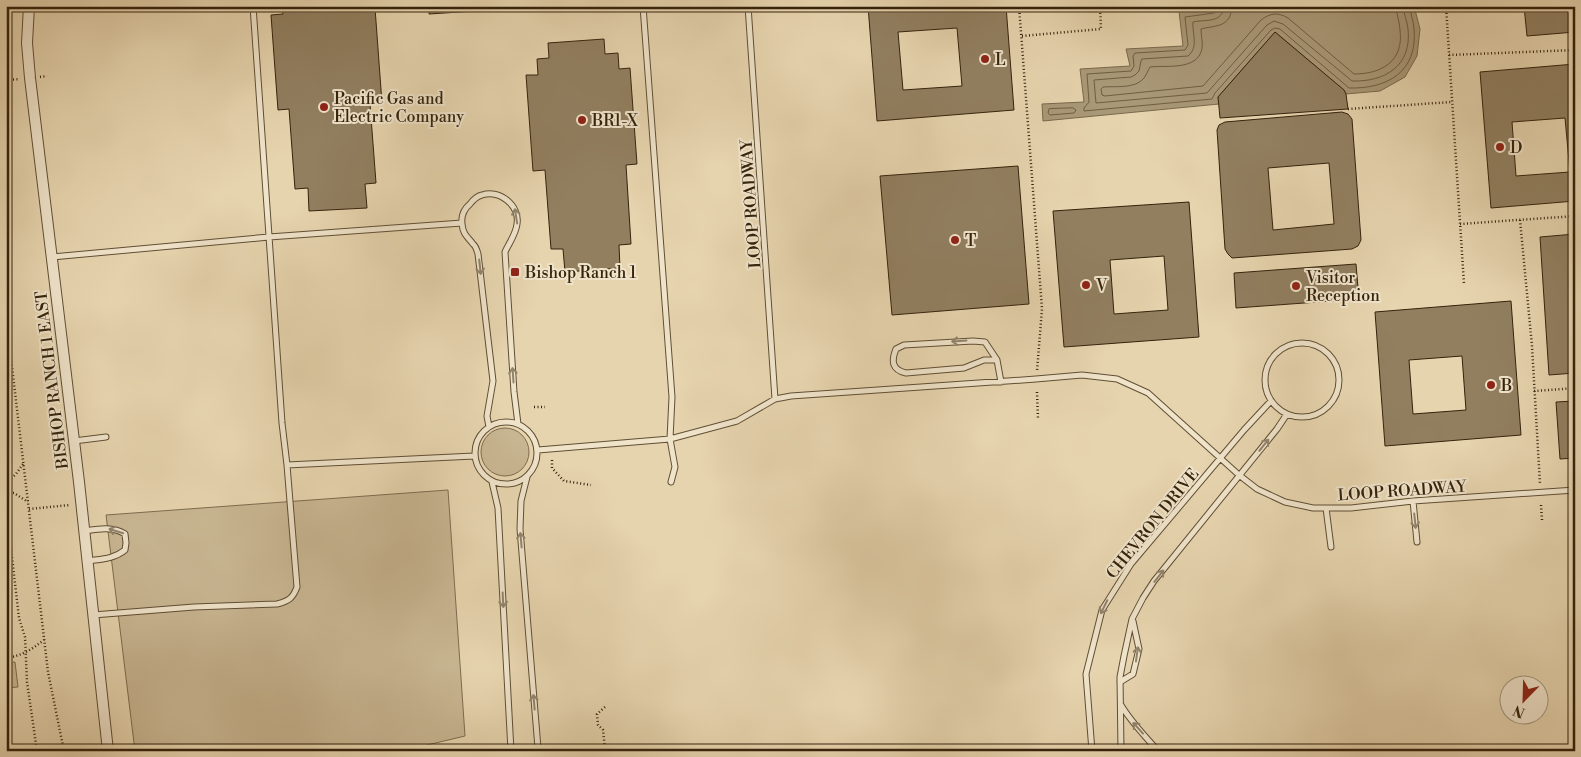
<svg xmlns="http://www.w3.org/2000/svg" width="1581" height="757" viewBox="0 0 1581 757" font-family="'Libre Bodoni',serif">
  <style>
    .green { fill: #c8b692; stroke: #7e6c4f }
    .water { fill: #a99877; stroke: #7a694c }
    .lines { fill: none; stroke-linecap: round; stroke-linejoin: round }
    .shore { stroke: #6e5e42; stroke-width: 1 }
    .building { fill: #917f60; stroke: #34230c; fill-rule: evenodd }
    .lane-casing { stroke: #604f34; stroke-width: 7 }
    .street-casing { stroke: #604f34; stroke-width: 12 }
    .path { stroke: #34230c; stroke-width: 2.5; stroke-dasharray: 1 2.5; stroke-linecap: butt }
    .lane { stroke: #efe3ca; stroke-width: 5 }
    .street { stroke: #efe3ca; stroke-width: 10 }
    .oneway { stroke: #92836b }
    .poi-dot { fill: #8f2418; stroke: #efe3ca; stroke-width: 2 }
    .labels { text-anchor: middle; stroke-width: 4; stroke-linejoin: round; paint-order: stroke }
    .poi-label { font-size: 16px; fill: #34230c; stroke: #efe3ca; text-anchor: start }
    .street-label { font-size: 16px; fill: #34230c; stroke: #efe3ca }
  </style>
  <rect width="100%" height="100%" fill="#e6d4ae"/>
  <filter id="stains"><feTurbulence type="fractalNoise" baseFrequency=".004" numOctaves="4"/><feColorMatrix values="0 0 0 0 .2 0 0 0 0 .09 0 0 0 0 .02 0 0 0 .5 -.17"/></filter>
  <radialGradient id="worn" r=".72"><stop offset=".6" stop-color="#630" stop-opacity="0"/><stop offset="1" stop-color="#630" stop-opacity=".3"/></radialGradient>
  <path class="green" d="M481 452a24 24 0 1 1 48 0a24 24 0 1 1-48 0Z
    M448,490L465,736L402,751H135L106,515Z
    M15,662L18,687L6,688V663Z"/>
  <path class="water" d="M1244,6H1414L1420,29L1417,56L1405,77L1380,91L1346,94L1344,90L1275,32L1218,97L1219,104L1043,121L1042,104L1084,102L1080,69L1130,66L1126,49L1183,46L1179,11Z"/>
  <g class="lines">
    <path class="shore" d="M1218,6L1217,11L1214,13L1185,17L1188,45L1185,50L1135,53L1133,56L1134,66L1131,71L1087,74L1089,102L1084,108V111L1212,99L1215,93L1271,30L1275,28L1280,29L1349,88C1387,89 1418,72 1414,29C1414,22 1410,14 1410,6
      M1224,6C1223,24 1205,19 1193,22C1192,34 1199,47 1188,56L1142,59L1141,61L1139,71L1135,75L1131,77L1094,80L1096,103L1207,93L1267,25L1274,21L1283,24L1352,81C1385,82 1412,66 1408,29C1407,21 1404,14 1403,6
      M1232,6C1231,28 1216,25 1201,29C1201,36 1203,42 1202,49C1197,71 1166,65 1150,67C1148,70 1147,74 1144,78C1135,89 1116,86 1103,87L1101,89L1102,95L1105,96L1203,86L1261,20C1270,13 1278,12 1288,18L1354,74C1382,74 1404,61 1400,30C1400,22 1396,14 1396,6
      M1073,108L1076,110L1074,113L1050,115L1048,113L1049,109Z"/>
  </g>
  <path class="building" d="M282,6H363V9L375,8L382,103L370,104L376,183L365,184L367,208L309,211L308,188L295,189L289,109L278,110L271,15L283,14Z
    M429,6H523V8L429,14Z
    M868,6H1006L1014,110L877,121ZM957,28L962,86L903,90L898,32Z
    M1524,6H1575V32L1527,36Z
    M1275,32L1344,90L1346,94L1348,109L1220,118L1218,97Z
    M604,39L605,54L618,53L619,69L630,68L637,164L626,165L631,244L619,245L620,268L565,272L563,249H551L545,170L533,171L526,75H538L537,59L549,58L548,43Z
    M1575,64V201L1491,208L1480,72ZM1565,118L1570,172L1516,176L1512,122Z
    M1342,112L1348,114L1352,119L1361,240L1358,246L1352,249L1232,258L1228,254L1225,249L1217,130L1219,125L1225,122ZM1329,163L1334,224L1273,230L1268,168Z
    M1018,166L1029,304L892,315L880,176Z
    M1189,202L1199,337L1064,347L1053,211ZM1164,256L1168,310L1114,314L1110,260Z
    M1575,234V373L1549,375L1540,237Z
    M1356,264L1359,299L1236,308L1234,273Z
    M1511,301L1521,435L1385,446L1375,312ZM1462,356L1466,410L1413,414L1409,360Z
    M1575,401V458L1560,459L1556,402Z"/>
  <g class="lines">
    <defs>
      <path id="lane" d="M643,6L672,397L670,439L675,467L671,482
        M748,6L775,399
        M52,257L269,237L462,223
        M1265 380a37 37 0 1 1 74 0a37 37 0 1 1-74 0Z
        M997,360H984L964,368L906,373C892,370 891,361 896,349L904,345L973,341L985,342L997,360L1001,382
        M475 453a31 31 0 1 1 62 0a31 31 0 1 1-62 0Z
        M489,427L487,416L493,381L478,254C477,251 476,246 473,244C468,237 463,235 462,224C461,216 464,209 470,204C473,200 478,196 482,195C500,189 520,206 517,224C516,234 509,243 505,252L514,392L518,424
        M74,441L106,437
        M538,450L670,439L737,421L775,399L791,396L1036,379L1082,375L1117,379L1148,393L1239,475L1257,489L1285,502L1313,508H1351L1413,501L1575,490
        M287,465L474,456
        M527,477L521,501L520,529L538,748L537,751
        M492,482L498,508L511,751
        M1413,501L1417,542
        M1326,508L1331,547
        M84,531C98,529 112,526 125,534L126,543L125,550C114,559 101,559 88,561
        M93,615L194,607L277,604C289,601 293,598 297,587L287,465L282,423L253,6
        M1120,682L1133,674L1139,649L1133,621
        M1121,705C1131,722 1145,736 1158,751
        M1092,751L1086,674L1102,610L1131,564L1244,430L1271,401
        M1121,751L1120,677L1124,656L1132,619L1143,598L1154,581L1277,429L1287,414"/>
      <path id="street" d="M29,6L27,43L30,78L79,482L108,751"/>
    </defs>
    <use href="#lane" class="lane-casing"/>
    <use href="#street" class="street-casing"/>
    <path class="path" d="M1019,6L1042,309L1037,371
      M1446,6L1464,284
      M1022,36L1101,29L1100,6
      M1449,55L1575,50
      M40,77L47,76
      M6,80L20,79
      M1348,109L1452,102
      M1520,220L1532,346L1540,484
      M1460,224L1575,216
      M6,316L48,672L64,751
      M1534,391L1575,388
      M1037,392L1038,419
      M534,407H545
      M552,460V468L564,481L591,485
      M6,483L16,474L23,464
      M6,492L14,493L28,502
      M6,505L19,618L25,637L27,682L37,751
      M1541,505L1542,520
      M29,509L70,505
      M6,658C22,656 32,649 44,640
      M605,707L597,714L598,725L603,730L605,749"/>
    <use href="#lane" class="lane"/>
    <use href="#street" class="street"/>
  </g>
  <defs><path id="oneway-shaft" d="M-6 0H5M1.5-3L5.5 0L1.5 3" fill="none" stroke-width="1.6" stroke-linecap="round" stroke-linejoin="round" transform="scale(1.25)"/></defs>
  <g class="oneway">
    <use href="#oneway-shaft" transform="translate(516 216) rotate(-99)"/>
    <use href="#oneway-shaft" transform="translate(480 267) rotate(84)"/>
    <use href="#oneway-shaft" transform="translate(959 341) rotate(176)"/>
    <use href="#oneway-shaft" transform="translate(513 375) rotate(-94)"/>
    <use href="#oneway-shaft" transform="translate(1264 445) rotate(-51)"/>
    <use href="#oneway-shaft" transform="translate(1415 521) rotate(84)"/>
    <use href="#oneway-shaft" transform="translate(116 531) rotate(-163)"/>
    <use href="#oneway-shaft" transform="translate(521 540) rotate(-95)"/>
    <use href="#oneway-shaft" transform="translate(1159 576) rotate(-52)"/>
    <use href="#oneway-shaft" transform="translate(503 600) rotate(87)"/>
    <use href="#oneway-shaft" transform="translate(1104 607) rotate(116)"/>
    <use href="#oneway-shaft" transform="translate(1137 654) rotate(-82)"/>
    <use href="#oneway-shaft" transform="translate(534 702) rotate(-95)"/>
    <use href="#oneway-shaft" transform="translate(1138 728) rotate(-132)"/>
  </g>
  <g class="poi-dot">
    <circle cx="985" cy="59" r="5"/>
    <circle cx="324" cy="107" r="5"/>
    <circle cx="582" cy="120" r="5"/>
    <circle cx="1500" cy="147" r="5"/>
    <circle cx="955" cy="240" r="5"/>
    <rect x="510" y="267" width="10" height="10" rx="2.5"/>
    <circle cx="1086" cy="285" r="5"/>
    <circle cx="1296" cy="286" r="5"/>
    <circle cx="1491" cy="385" r="5"/>
  </g>
  <g class="labels">
    <g class="poi-label">
      <text x="995" y="65">L</text>
      <text x="334" y="104">Pacific Gas and<tspan x="334" dy="18">Electric Company</tspan></text>
      <text x="592" y="126">BR1-X</text>
      <text x="1510" y="153">D</text>
      <text x="965" y="246">T</text>
      <text x="525" y="278">Bishop Ranch 1</text>
      <text x="1306" y="283">Visitor<tspan x="1306" dy="18">Reception</tspan></text>
      <text x="1096" y="291">V</text>
      <text x="1501" y="391">B</text>
    </g>
    <g class="street-label">
      <text transform="translate(750 204) rotate(-94)" y="6">LOOP ROADWAY</text>
      <text transform="translate(51 380) rotate(-97)" y="6">BISHOP RANCH 1 EAST</text>
      <text transform="translate(1402 490) rotate(-4)" y="6">LOOP ROADWAY</text>
      <text transform="translate(1152 523) rotate(-51)" y="6">CHEVRON DRIVE</text>
    </g>
  </g>
  <rect width="1581" height="757" fill="none" stroke="#e6d4ae" stroke-width="25"/>
  <rect x="8" y="8" width="1566" height="742" fill="none" stroke="#34230c" stroke-width="2.5"/>
  <rect x="12" y="12" width="1556" height="732" fill="none" stroke="#34230c"/>
  <g transform="translate(1524 700) rotate(203)"><circle r="24" fill="#efe3ca" stroke="#a4967e"/>
  <path d="M0-4L9 19L0 12L-9 19Z" fill="#8f2418"/>
  <text y="-8" font-size="14" font-weight="bold" text-anchor="middle" fill="#34230c">N</text>
  </g>
  <rect width="100%" height="100%" filter="url(#stains)"/>
  <rect width="100%" height="100%" fill="url(#worn)"/>
</svg>
